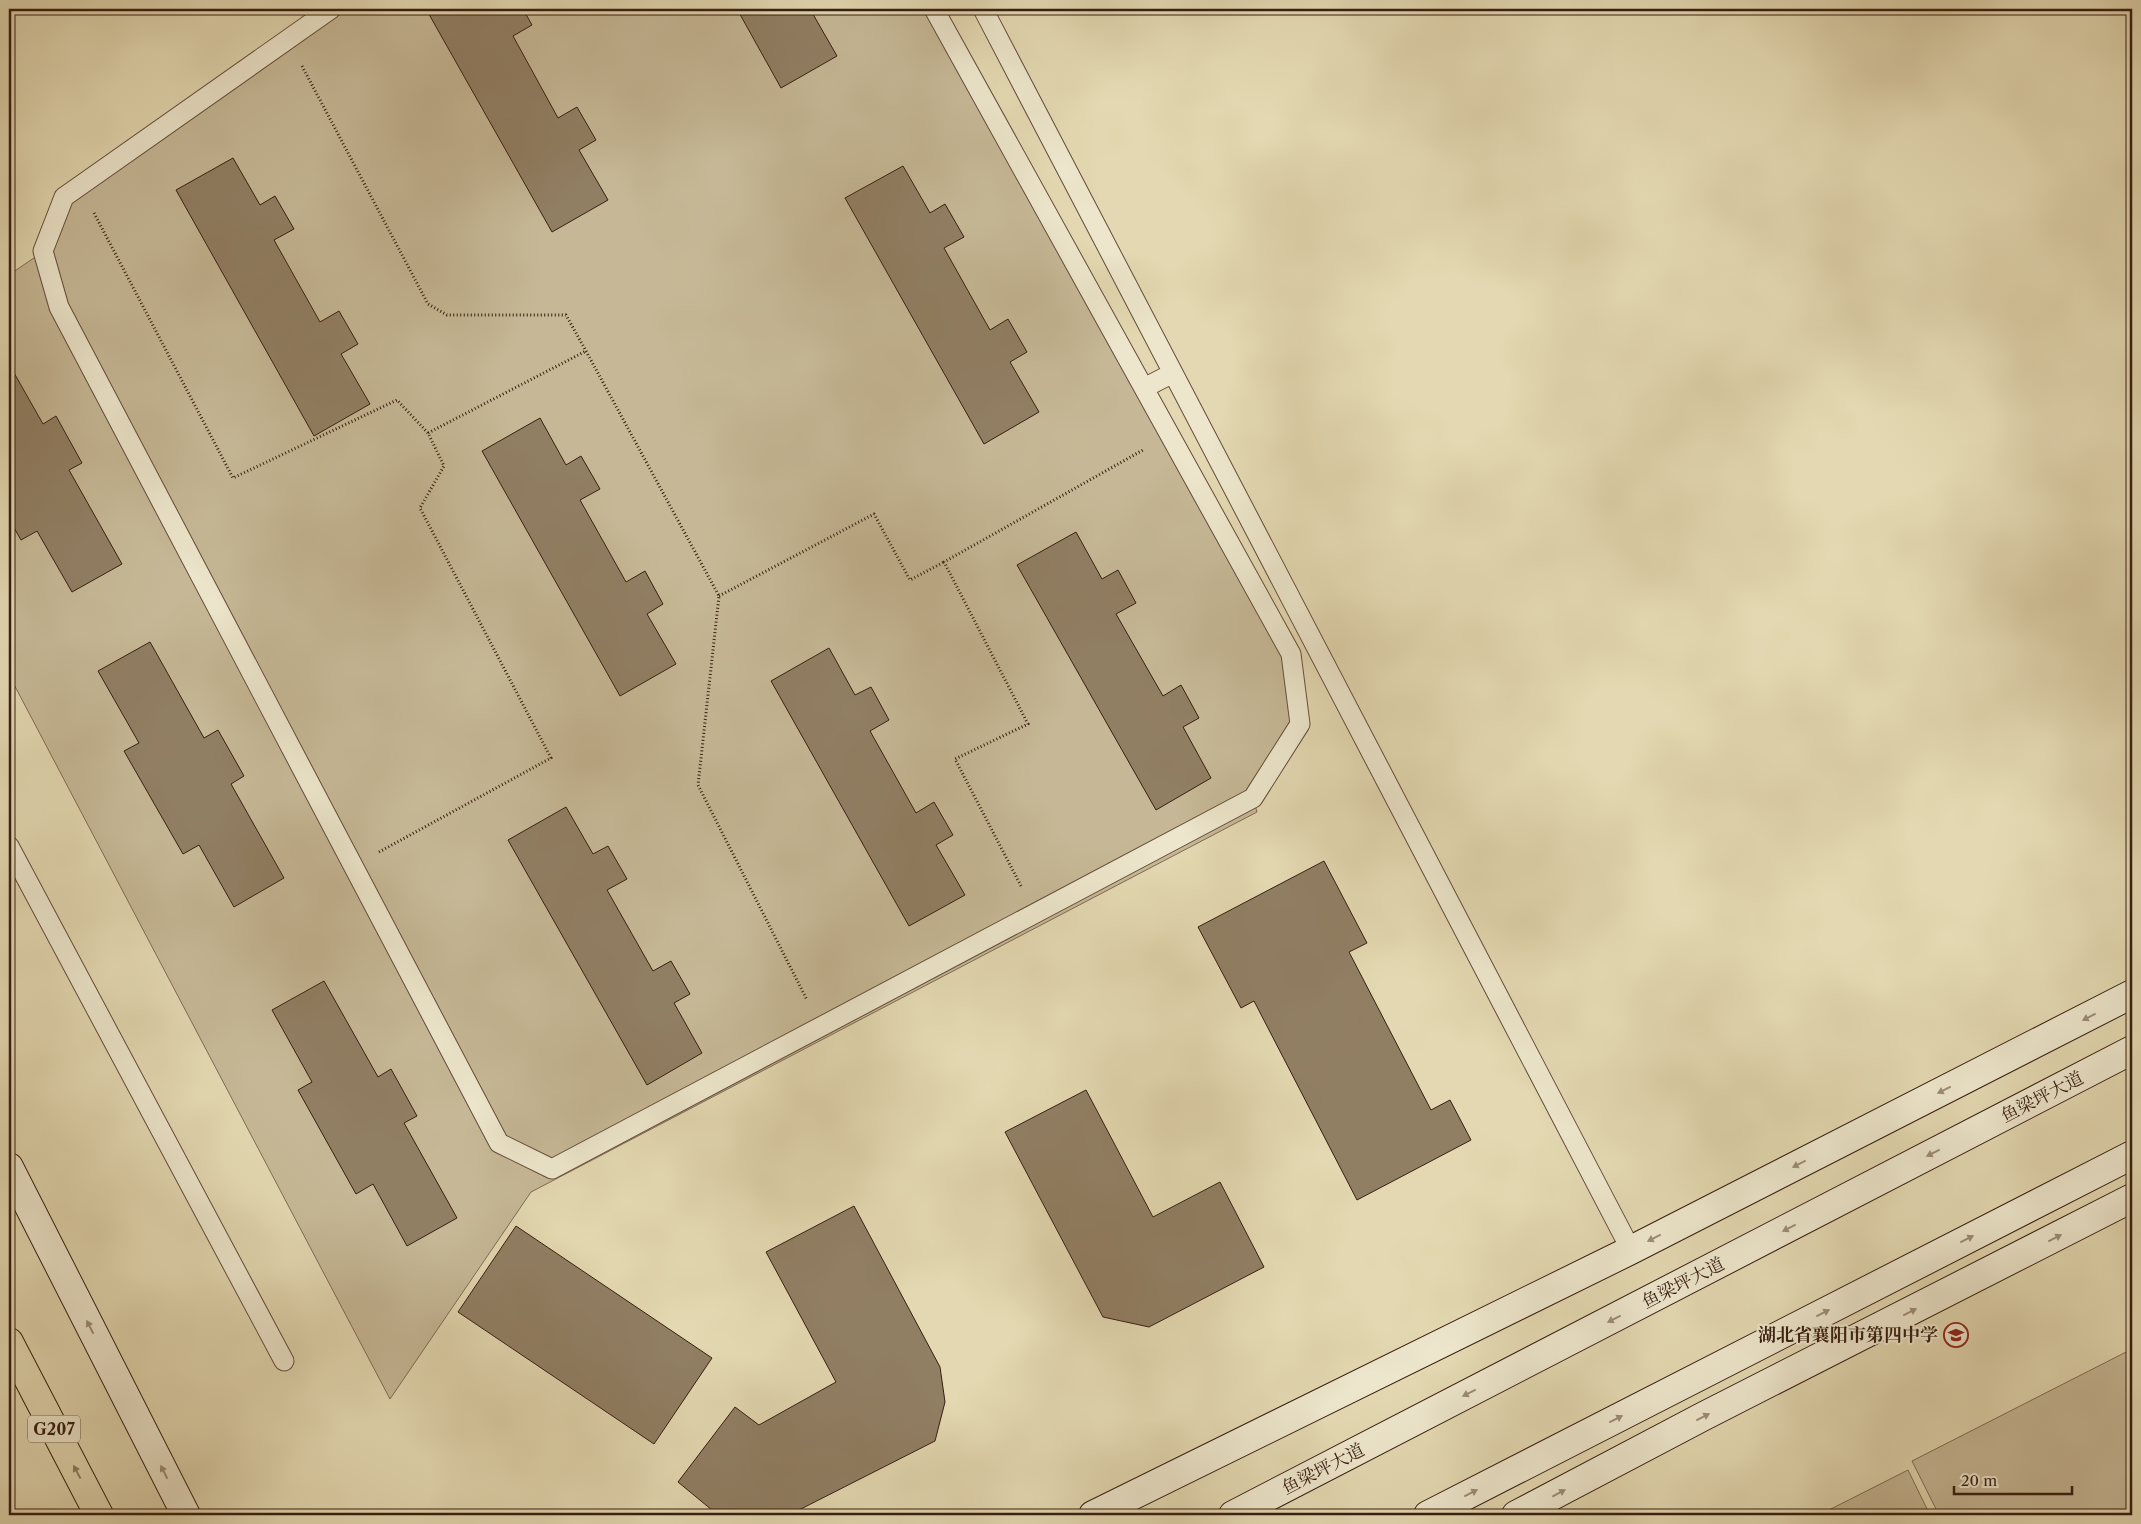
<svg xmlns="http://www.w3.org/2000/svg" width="2141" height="1524" viewBox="0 0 2141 1524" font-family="'Libre Caslon Text','Noto Serif SC',serif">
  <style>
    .green { fill: #c6b896; stroke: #7f6b54 }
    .building { fill: #917f64; stroke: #381e11 }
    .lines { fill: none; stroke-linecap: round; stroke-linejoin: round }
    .lane-casing { stroke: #634c39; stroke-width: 21 }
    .secondary-casing { stroke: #381e11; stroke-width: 30 }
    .highway-casing { stroke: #381e11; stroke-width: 30 }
    .path { stroke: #381e11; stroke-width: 3; stroke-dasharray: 1 2.5; stroke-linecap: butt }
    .lane { stroke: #ede6cc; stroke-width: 19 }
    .secondary { stroke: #ede6cc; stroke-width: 28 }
    .highway { stroke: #e3d8b1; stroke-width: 28 }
    .oneway { fill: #9c8c78 }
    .oneway2 { fill: #8e7b61 }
    .labels { text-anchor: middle; stroke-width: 4; stroke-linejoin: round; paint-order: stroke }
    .shield { fill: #ede6cc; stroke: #6e5a49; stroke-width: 1 }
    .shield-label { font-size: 16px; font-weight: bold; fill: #381e11 }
    .street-label { font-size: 18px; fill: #381e11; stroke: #ede6cc }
    .poi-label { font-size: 18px; font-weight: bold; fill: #381e11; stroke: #ede6cc; text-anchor: end }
  </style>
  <rect width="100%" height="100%" fill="#e3d8b1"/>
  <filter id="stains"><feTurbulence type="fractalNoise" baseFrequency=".004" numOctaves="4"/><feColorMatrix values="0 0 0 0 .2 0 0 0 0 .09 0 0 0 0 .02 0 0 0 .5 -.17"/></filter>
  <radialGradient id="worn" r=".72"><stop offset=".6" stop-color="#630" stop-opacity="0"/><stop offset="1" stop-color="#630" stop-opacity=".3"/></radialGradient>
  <path class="green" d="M331,9H930L1291,654L1300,724L1253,798L1257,812L531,1192L390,1399L9,675V275L44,251L64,197Z
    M2132,1349V1515H1939L1912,1461Z
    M1908,1470L1930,1515H1819Z"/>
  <path class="building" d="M426,9H523L532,25L513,36L558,118L577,107L596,140L579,150L608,200L552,232Z
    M737,9H810L837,56L781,88Z
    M233,158L260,205L275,196L294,229L274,240L320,322L339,311L358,344L341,354L370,404L314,436L176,190Z
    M903,166L930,213L945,204L964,237L944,248L990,330L1008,319L1027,352L1010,362L1039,412L984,444L845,198Z
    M9,364L43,424L56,416L82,463L69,470L122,564L72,592L37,531L21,540L9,519Z
    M540,418L566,465L581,456L600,489L580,500L626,582L645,571L663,604L647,614L676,664L620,696L482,451Z
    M1076,532L1102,579L1118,570L1136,603L1116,614L1163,696L1181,685L1199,718L1183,727L1211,778L1156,810L1017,565Z
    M150,642L204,738L218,730L244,776L231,784L284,878L234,907L199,845L183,854L124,751L139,743L98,671Z
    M829,648L855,695L871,687L889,720L870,731L916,813L934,802L953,835L936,845L965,895L909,926L771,681Z
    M566,807L593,854L608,846L627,879L607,890L653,971L671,961L690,994L674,1003L702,1053L647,1085L508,840Z
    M1324,861L1367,943L1349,952L1431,1110L1450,1100L1471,1140L1357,1200L1254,1001L1241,1008L1198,927Z
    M324,981L378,1077L391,1069L417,1116L404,1123L457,1218L407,1246L373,1184L356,1194L298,1090L312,1082L272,1010Z
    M1086,1090L1153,1217L1220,1182L1264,1267L1149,1327L1103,1317L1005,1132Z
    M854,1206L940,1367L945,1402L935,1441L789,1515H718L678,1482L735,1407L759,1425L836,1382L766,1252Z
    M516,1226L712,1358L654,1444L458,1312Z"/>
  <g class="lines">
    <defs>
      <path id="lane" d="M331,9L64,197L43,251L59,307L499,1143L552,1169L1253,798L1300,724L1291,654L934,9
        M983,9L1631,1250
        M1144,388L1173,373
        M9,846L284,1361"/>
      <path id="secondary" d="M9,1167L186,1515
        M1093,1515L1631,1250L2132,994
        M1233,1515L2132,1050
        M1428,1515L2132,1155
        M1516,1515L1704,1416L2132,1198"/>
      <path id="highway" d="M9,1342L99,1515"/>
    </defs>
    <use href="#lane" class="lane-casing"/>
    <use href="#secondary" class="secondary-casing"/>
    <use href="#highway" class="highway-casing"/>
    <path class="path" d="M302,66L428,304L447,315H566L586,351L719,596L698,785L807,1000
      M94,213L233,478L397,400L428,433
      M719,596L874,514L910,580L944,562
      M379,852L551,758L420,508L444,466L428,433L586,351
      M1021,886L955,759L1028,724L944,562L1143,450"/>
    <use href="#lane" class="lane"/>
    <use href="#secondary" class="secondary"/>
    <use href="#highway" class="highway"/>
  </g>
  <defs><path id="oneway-solid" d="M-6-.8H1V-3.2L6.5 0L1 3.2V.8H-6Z" transform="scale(1.25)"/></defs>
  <g class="oneway">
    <use href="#oneway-solid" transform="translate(2089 1017) rotate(153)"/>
    <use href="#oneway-solid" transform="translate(1944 1090) rotate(153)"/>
    <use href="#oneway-solid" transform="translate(1933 1153) rotate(153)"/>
    <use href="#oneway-solid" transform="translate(1799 1164) rotate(153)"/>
    <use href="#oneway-solid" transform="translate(1789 1228) rotate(153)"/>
    <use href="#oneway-solid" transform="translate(1654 1238) rotate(153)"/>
    <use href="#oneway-solid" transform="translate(2055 1238) rotate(-27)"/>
    <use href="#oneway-solid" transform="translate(1967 1239) rotate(-27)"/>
    <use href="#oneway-solid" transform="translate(1910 1312) rotate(-27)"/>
    <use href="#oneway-solid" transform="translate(1823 1313) rotate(-27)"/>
    <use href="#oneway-solid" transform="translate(1614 1319) rotate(153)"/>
    <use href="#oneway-solid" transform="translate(90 1327) rotate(-117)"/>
    <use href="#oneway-solid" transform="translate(1469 1393) rotate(153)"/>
    <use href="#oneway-solid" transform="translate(1703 1417) rotate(-27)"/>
    <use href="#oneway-solid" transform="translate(1616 1419) rotate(-27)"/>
    <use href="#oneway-solid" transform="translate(164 1472) rotate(-117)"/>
    <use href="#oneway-solid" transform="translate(1471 1493) rotate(-27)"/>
    <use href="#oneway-solid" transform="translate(1559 1493) rotate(-28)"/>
  </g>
  <use class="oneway2" href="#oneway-solid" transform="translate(77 1472) rotate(-118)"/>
  <defs>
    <symbol id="school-ring" viewBox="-11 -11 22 22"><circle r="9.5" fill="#ede6cc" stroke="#8f2418" stroke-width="1.5"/><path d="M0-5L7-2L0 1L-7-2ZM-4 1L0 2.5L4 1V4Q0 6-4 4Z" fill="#8f2418"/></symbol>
  </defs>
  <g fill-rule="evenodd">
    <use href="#school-ring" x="1942" y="1321" width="28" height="28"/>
  </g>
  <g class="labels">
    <rect class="shield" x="28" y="1415.5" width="52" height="27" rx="4"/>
    <g class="shield-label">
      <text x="54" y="1435">G207</text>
    </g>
    <g class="street-label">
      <text transform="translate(2042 1097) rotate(-27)" y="6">鱼梁坪大道</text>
      <text transform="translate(1683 1283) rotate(-27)" y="6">鱼梁坪大道</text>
      <text transform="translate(1323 1469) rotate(-27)" y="6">鱼梁坪大道</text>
    </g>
    <g class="poi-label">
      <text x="1938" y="1341">湖北省襄阳市第四中学</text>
    </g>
  </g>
  <rect width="2141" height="1524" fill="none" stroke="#e3d8b1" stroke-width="30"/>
  <rect x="10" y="10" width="2121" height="1504" fill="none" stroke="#381e11" stroke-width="2.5"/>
  <rect x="15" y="15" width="2111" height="1494" fill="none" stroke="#381e11"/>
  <path d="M1954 1486v8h118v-8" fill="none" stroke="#381e11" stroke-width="2.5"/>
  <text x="1961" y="1486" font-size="15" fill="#381e11" stroke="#ede6cc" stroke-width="4" paint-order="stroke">20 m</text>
  <rect width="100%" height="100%" filter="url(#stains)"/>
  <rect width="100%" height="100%" fill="url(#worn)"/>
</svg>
